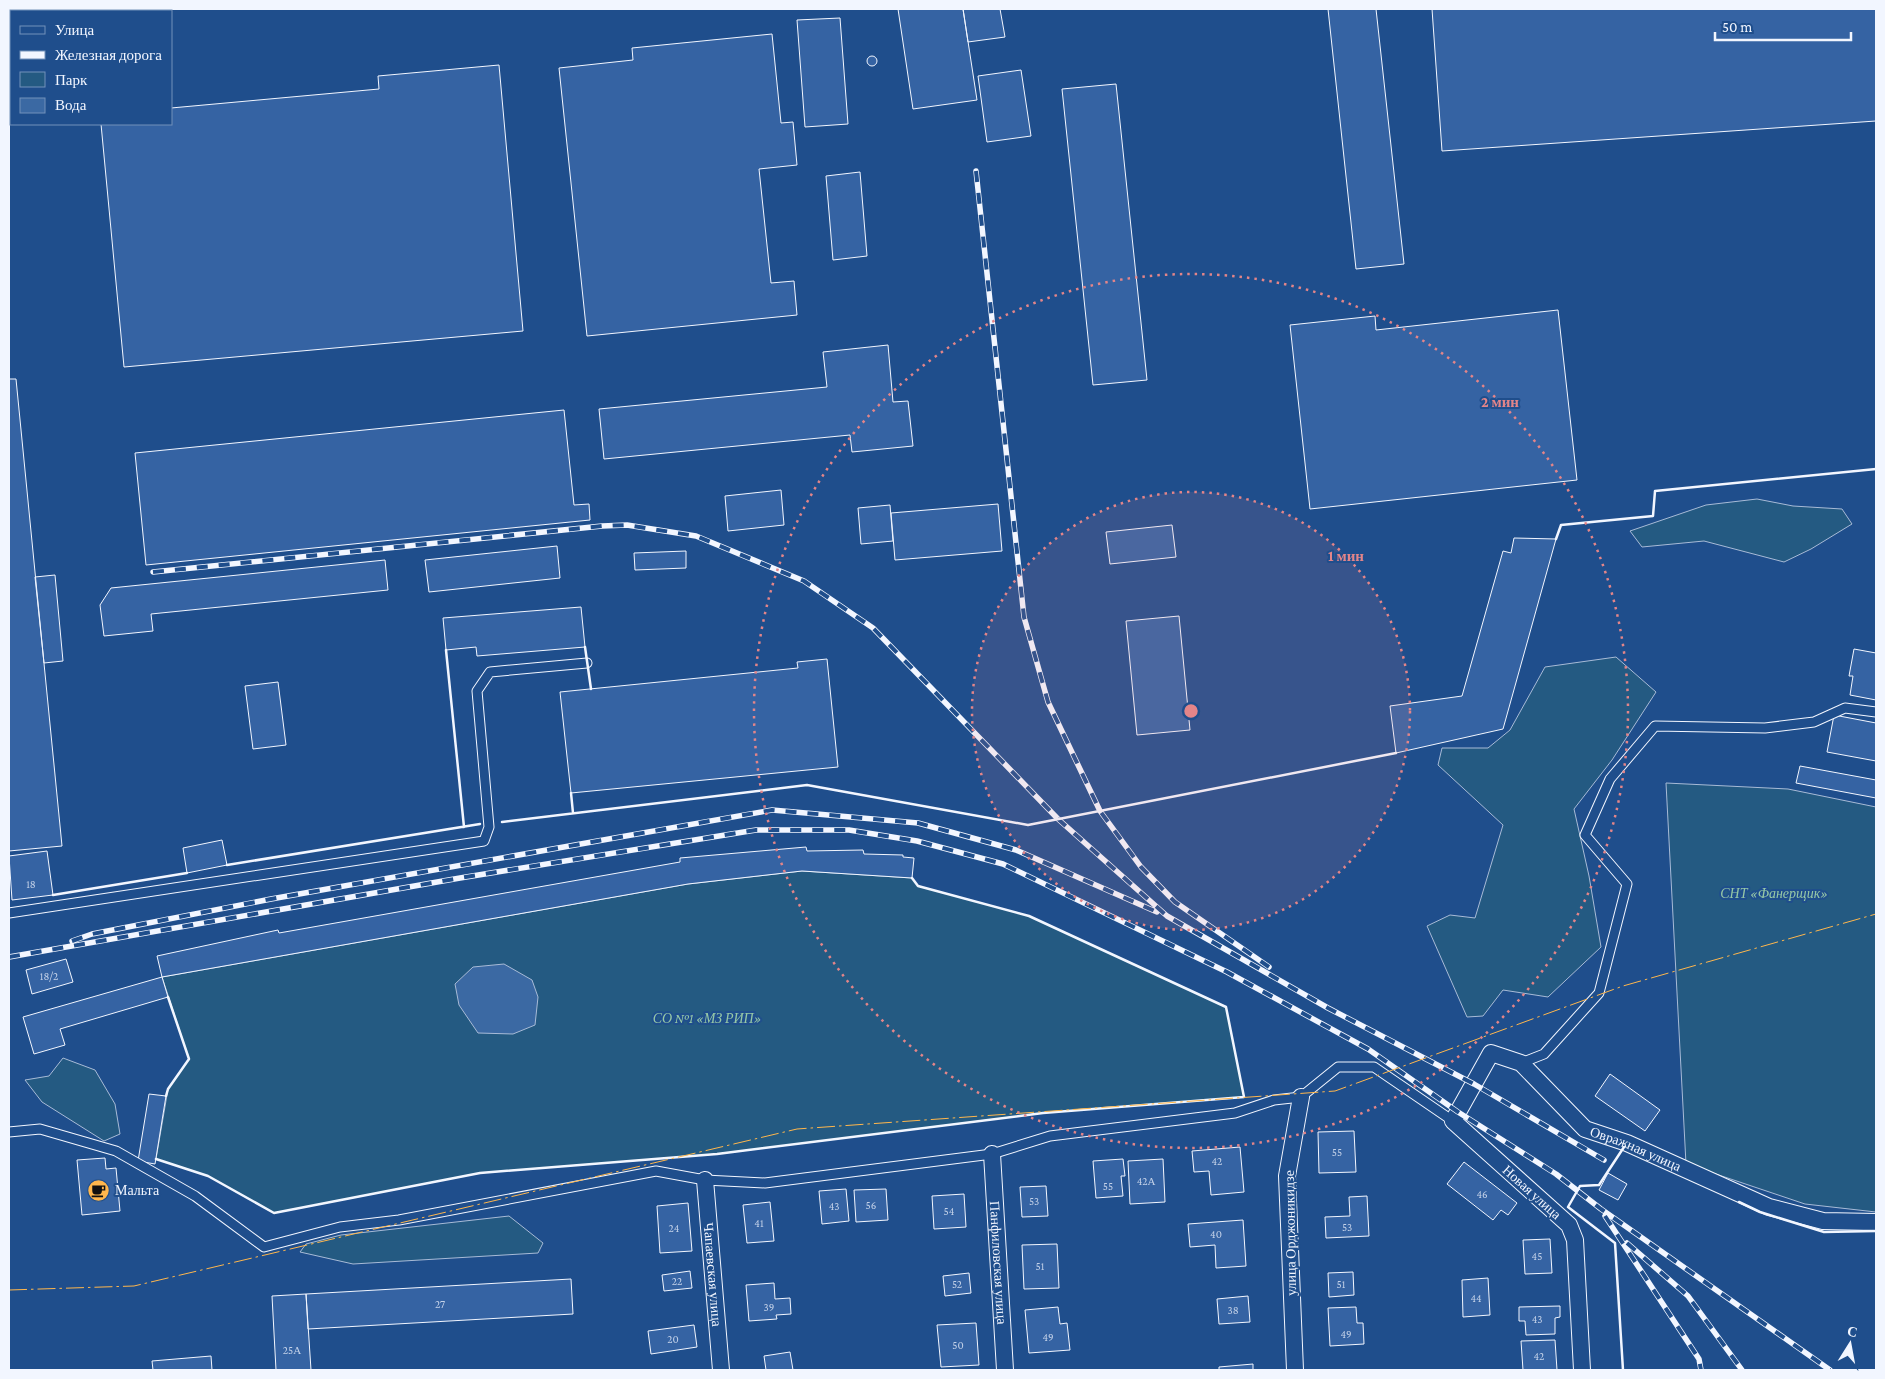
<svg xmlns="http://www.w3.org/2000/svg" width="1885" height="1379" viewBox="0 0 1885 1379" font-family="'Crimson Pro',serif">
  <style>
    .green { fill: #245a82; stroke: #a8bbd7 }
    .water { fill: #3b69a3; stroke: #a8bbd7 }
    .building { fill: #3563a3; stroke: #f2f6ff }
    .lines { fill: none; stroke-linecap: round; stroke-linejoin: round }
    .service-casing { stroke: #f2f6ff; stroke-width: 11 }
    .minor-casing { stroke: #f2f6ff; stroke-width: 18 }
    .service { stroke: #1f4e8c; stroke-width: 9 }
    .minor { stroke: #1f4e8c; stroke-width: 16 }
    .rail-casing { stroke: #f2f6ff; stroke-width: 5.5 }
    .rail { stroke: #1f4e8c; stroke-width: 4; stroke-dasharray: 11; stroke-linecap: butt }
    .wall { stroke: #f2f6ff; stroke-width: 2.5 }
    .power { stroke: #ffb74d; stroke-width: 1; stroke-dasharray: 18 4 2.5 4; stroke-linecap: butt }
    .ring { fill: none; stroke: #e38589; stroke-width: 2.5; stroke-dasharray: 2.5 5 }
    .labels { text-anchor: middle; stroke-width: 4; stroke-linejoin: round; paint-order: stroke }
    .number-label { font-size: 11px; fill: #c3d1e8 }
    .park-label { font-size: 14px; font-style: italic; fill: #97c8a6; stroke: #1f4e8c }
    .street-label { font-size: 14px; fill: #f2f6ff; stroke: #1f4e8c }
    .poi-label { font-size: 14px; fill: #f2f6ff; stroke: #1f4e8c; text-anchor: start }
    .centre { fill: #e38589; stroke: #1f4e8c; stroke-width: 2.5 }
    .ring-label { font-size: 15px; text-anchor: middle; font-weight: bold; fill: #e38589; stroke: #1f4e8c; stroke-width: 4; stroke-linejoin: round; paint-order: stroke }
  </style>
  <rect width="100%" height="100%" fill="#1f4e8c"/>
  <path class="green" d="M1757,499L1793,506L1842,509L1852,524L1811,549L1784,562L1704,541L1642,547L1630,531L1706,505Z
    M1616,657L1656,692L1612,760L1574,809L1589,876L1601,947L1548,997L1503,990L1483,1016L1467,1017L1427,926L1450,915L1475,918L1503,825L1438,765L1442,748H1488L1510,730L1545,667Z
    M1666,783L1788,789L1876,807V1212L1805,1204L1686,1164Z
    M802,871L912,878L918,886L1029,916L1226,1007L1244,1097L1043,1113L717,1154L480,1173L274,1213L208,1176L156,1159L168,1089L189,1059L162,977L688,884Z
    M63,1058L95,1070L115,1104L120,1134L104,1141L42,1102L25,1080L49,1076Z
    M509,1216L543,1243L538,1253L353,1264L300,1252L306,1244L341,1235Z"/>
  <path class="water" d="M504,964L532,980L538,997L535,1025L513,1034L478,1033L459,1005L455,984L473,967Z"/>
  <path class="building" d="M898,9H963L977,100L913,109Z
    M963,9H1000L1005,37L968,42Z
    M1328,9H1376L1404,264L1356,269Z
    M1432,9H1876V121L1442,151Z
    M840,18L848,124L805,127L797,20Z
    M772,34L781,123L793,122L797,165L759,169L771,283L794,281L797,315L587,336L559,68L633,60L632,48Z
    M867 61a5 5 0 1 1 10 0a5 5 0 1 1-10 0Z
    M499,65L523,331L124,367L101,124H171V108L379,89L378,76Z
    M1021,70L1031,136L987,142L978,76Z
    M1116,84L1147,380L1093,385L1062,89Z
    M860,172L867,256L833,260L826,176Z
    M1558,310L1577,480L1310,509L1290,325L1375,316L1376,330Z
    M888,345L893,402L908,401L913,446L852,452L850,435L604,459L599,409L827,387L823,352Z
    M9,379H16L62,846L9,851Z
    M564,410L574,505L589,504L590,520L146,565L135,453Z
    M781,490L784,525L728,531L725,496Z
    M998,504L1002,551L895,560L891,513Z
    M890,505L893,541L861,544L858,508Z
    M1172,525L1176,557L1110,564L1106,532Z
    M1514,538L1556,539L1503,729L1396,753L1390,706L1462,696L1503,551L1511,553Z
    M557,546L560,578L429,592L425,560Z
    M686,551V568L635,570L634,553Z
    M385,560L388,590L151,614L153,631L104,636L100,605L111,588Z
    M55,575L63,661L44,663L35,577Z
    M581,607L585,647L477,656L476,647L446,650L443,618Z
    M1179,616L1190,730L1137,735L1126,621Z
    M1854,649L1876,653V700L1850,695L1853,676H1849Z
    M827,659L838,767L571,793L560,692L798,668L797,662Z
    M278,682L286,745L253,749L245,686Z
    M1834,715L1876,723V761L1827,752Z
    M1800,766L1876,780V798L1796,783Z
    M222,840L227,865L187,873L183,848Z
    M806,847L807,851L863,850L864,854L903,855V857L914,858L912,878L802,871L688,884L162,977L157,956L278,930L279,933L680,862V858Z
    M47,851L53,895L12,900L9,856Z
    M66,959L73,982L32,994L26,970Z
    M162,977L168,997L60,1029L65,1045L34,1054L23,1017Z
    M1610,1074L1660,1110L1645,1131L1595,1096Z
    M149,1094L166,1096L155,1164L138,1161Z
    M1354,1131L1356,1172L1319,1173L1318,1132Z
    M1240,1147L1244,1192L1211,1195L1209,1171L1194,1172L1192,1151Z
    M105,1158L106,1169L116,1168L120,1211L82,1215L77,1160Z
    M1123,1159L1125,1176H1121L1123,1196L1096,1198L1093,1161Z
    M1163,1159L1165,1202L1130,1204L1128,1161Z
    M1464,1162L1517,1203L1508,1215L1501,1210L1493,1220L1447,1184Z
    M1608,1173L1627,1184L1618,1200L1599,1190Z
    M1046,1186L1048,1216L1022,1217L1020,1187Z
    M846,1189L849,1221L822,1224L819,1191Z
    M886,1189L888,1220L856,1222L854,1190Z
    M964,1194L966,1227L934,1229L932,1196Z
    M1367,1196L1369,1236L1326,1238L1325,1217L1350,1216L1349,1197Z
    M770,1202L774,1241L747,1243L743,1205Z
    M688,1203L692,1251L660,1253L657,1206Z
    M1243,1220L1246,1266L1216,1268L1215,1245L1190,1247L1188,1224Z
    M1550,1239L1552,1273L1525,1274L1523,1240Z
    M1057,1244L1059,1288L1024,1289L1022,1245Z
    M690,1271L692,1288L664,1291L662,1275Z
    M1353,1272L1354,1295L1329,1297L1328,1273Z
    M969,1273L971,1293L945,1296L943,1276Z
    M1488,1278L1490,1315L1463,1317L1462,1280Z
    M571,1279L573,1314L308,1329L306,1294Z
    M774,1283L775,1299L790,1298L791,1314L776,1315L777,1319L749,1321L746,1285Z
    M306,1294L311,1370H276L272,1296Z
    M1248,1296L1250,1322L1219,1324L1217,1299Z
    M1560,1306V1317L1555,1318V1334L1526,1335L1525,1321H1519V1307Z
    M1058,1307L1060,1324L1067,1323L1070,1350L1029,1353L1025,1310Z
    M1356,1307L1357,1323H1363L1364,1344L1330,1346L1328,1308Z
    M976,1323L979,1365L941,1367L937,1325Z
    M694,1325L697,1347L651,1354L648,1331Z
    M1555,1340L1557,1370H1523L1521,1341Z
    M790,1352L793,1370H766L764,1356Z
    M211,1356L212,1370H153L152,1361Z
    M1253,1364V1370H1219V1367Z"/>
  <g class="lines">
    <defs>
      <path id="service" d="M9,913L484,841L489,827L477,691L490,672L587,663
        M1521,1063L1544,1054L1599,993L1627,884L1585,835L1610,779L1655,726L1765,728L1814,722L1845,708L1876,712
        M9,1132L40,1129L116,1151L195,1196L264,1247L340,1227L399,1220L656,1171L705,1180L765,1183L992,1154L1050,1136L1235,1113L1274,1100L1301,1097L1338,1067H1374L1453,1121"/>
      <g id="minor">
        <path id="s1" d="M992,1154L1005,1370"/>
        <path id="s2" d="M705,1180L721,1370"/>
        <path d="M1295,1370L1287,1176L1301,1097"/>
        <path id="s3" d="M1582,1370L1575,1240L1569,1225L1453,1121L1491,1053L1521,1063L1585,1129L1627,1143L1769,1207L1823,1221L1876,1222"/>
      </g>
    </defs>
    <use href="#service" class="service-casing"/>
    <use href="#minor" class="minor-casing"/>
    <use href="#service" class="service"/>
    <use href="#minor" class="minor"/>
    <defs>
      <path id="rail" d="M976,171L1024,617L1048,702L1100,811L1141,867L1175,902L1269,967
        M153,572L602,526L627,525L696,536L804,581L873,628L1058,819L1167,916L1328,1008L1474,1084L1604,1160
        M72,941L92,934L271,899L772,810L918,823L1016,850L1157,912
        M9,957L460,878L756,830H849L917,841L1003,864L1227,972L1368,1049L1458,1112L1556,1174L1601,1209L1830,1370
        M1605,1216L1699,1359L1701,1370
        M1627,1243L1688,1296L1742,1370"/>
    </defs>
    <use href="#rail" class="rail-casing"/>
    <use href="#rail" class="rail"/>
    <path class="wall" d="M1556,539L1561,525L1653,516L1655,491L1876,469
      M585,647L591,689
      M446,650L464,827
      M571,793L573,813
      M502,822L807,785L1028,825L1396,753
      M227,865L480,824
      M53,895L187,873
      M166,1096L168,1089L189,1059L168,997
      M156,1159L208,1176L274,1213L480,1173L717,1154L1043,1113L1244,1097L1226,1007L1029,916L918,886L912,878
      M1739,1202L1760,1212L1824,1232L1876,1231
      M1623,1370L1615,1243L1568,1207L1580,1186L1599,1185L1624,1147"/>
    <path class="power" d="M9,1290L134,1286L797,1129L1335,1091L1623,986L1876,914"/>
  </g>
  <circle cx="1191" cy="711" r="219" fill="#e38589" fill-opacity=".12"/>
  <g class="ring">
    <circle cx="1191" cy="711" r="219"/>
    <circle cx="1191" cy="711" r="437"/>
  </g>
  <defs>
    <symbol id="cafe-disc" viewBox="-11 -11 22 22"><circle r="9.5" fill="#ffb74d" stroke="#1f4e8c"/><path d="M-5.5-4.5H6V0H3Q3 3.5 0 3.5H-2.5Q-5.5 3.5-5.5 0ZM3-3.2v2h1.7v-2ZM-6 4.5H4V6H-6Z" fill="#111"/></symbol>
  </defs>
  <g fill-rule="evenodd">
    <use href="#cafe-disc" x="86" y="1178" width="25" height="25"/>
  </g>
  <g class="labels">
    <g class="number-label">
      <text x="31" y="888">18</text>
      <text x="49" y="980">18/2</text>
      <text x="1337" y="1156">55</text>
      <text x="1217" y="1165">42</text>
      <text x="1146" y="1185">42А</text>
      <text x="1108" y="1190">55</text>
      <text x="1482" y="1198">46</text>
      <text x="1034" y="1205">53</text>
      <text x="871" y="1209">56</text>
      <text x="834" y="1210">43</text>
      <text x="949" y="1215">54</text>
      <text x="759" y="1227">41</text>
      <text x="1347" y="1231">53</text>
      <text x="674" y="1232">24</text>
      <text x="1216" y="1238">40</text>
      <text x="1537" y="1260">45</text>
      <text x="1040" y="1270">51</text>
      <text x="677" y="1285">22</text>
      <text x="957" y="1288">52</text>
      <text x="1341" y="1288">51</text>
      <text x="1476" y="1302">44</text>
      <text x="440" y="1308">27</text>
      <text x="769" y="1311">39</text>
      <text x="1233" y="1314">38</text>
      <text x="1537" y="1323">43</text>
      <text x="1346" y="1338">49</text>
      <text x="1048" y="1341">49</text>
      <text x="673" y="1343">20</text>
      <text x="958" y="1349">50</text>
      <text x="292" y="1354">25А</text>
      <text x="1539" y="1360">42</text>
    </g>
    <g class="park-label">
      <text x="1774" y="898">СНТ «Фанерщик»</text>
      <text x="707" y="1023">СО №1 «МЗ РИП»</text>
    </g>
    <g class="street-label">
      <text dy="5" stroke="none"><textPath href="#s3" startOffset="558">Овражная улица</textPath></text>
      <text transform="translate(1532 1192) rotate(42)" y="5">Новая улица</text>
      <text transform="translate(1290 1233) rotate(-91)" y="5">улица Орджоникидзе</text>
      <text dy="5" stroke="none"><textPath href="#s1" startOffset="109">Панфиловская улица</textPath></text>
      <text dy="5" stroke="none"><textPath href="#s2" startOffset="95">Чапаевская улица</textPath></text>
    </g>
    <g class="poi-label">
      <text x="115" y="1195">Мальта</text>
    </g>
  </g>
  <circle cx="1191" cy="711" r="8" class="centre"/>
  <g class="ring-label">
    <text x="1500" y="407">2 мин</text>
    <text x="1346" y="561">1 мин</text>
  </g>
  <rect width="1885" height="1379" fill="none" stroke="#f2f6ff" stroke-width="20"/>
  <rect x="10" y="10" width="162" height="115" fill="#1f4e8c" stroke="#7391ba"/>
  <rect x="20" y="26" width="25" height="8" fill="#1f4e8c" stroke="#7391ba"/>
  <text x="55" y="35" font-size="15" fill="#f2f6ff">Улица</text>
  <rect x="20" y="51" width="25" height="8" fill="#f2f6ff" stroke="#7391ba"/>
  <text x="55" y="60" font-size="15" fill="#f2f6ff">Железная дорога</text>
  <rect x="20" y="72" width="25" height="15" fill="#245a82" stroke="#7391ba"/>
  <text x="55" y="85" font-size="15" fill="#f2f6ff">Парк</text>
  <rect x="20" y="98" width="25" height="15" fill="#3b69a3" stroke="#7391ba"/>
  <text x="55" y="110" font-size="15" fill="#f2f6ff">Вода</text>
  <g transform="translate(1850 1344) rotate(11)" stroke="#1f4e8c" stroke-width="4" paint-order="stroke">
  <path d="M0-4L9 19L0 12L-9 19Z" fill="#f2f6ff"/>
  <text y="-8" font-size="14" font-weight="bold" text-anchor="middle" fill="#f2f6ff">С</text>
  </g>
  <path d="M1715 32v8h136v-8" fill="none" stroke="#f2f6ff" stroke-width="2.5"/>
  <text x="1722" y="32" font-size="15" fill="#f2f6ff" stroke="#1f4e8c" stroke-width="4" paint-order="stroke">50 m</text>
</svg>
